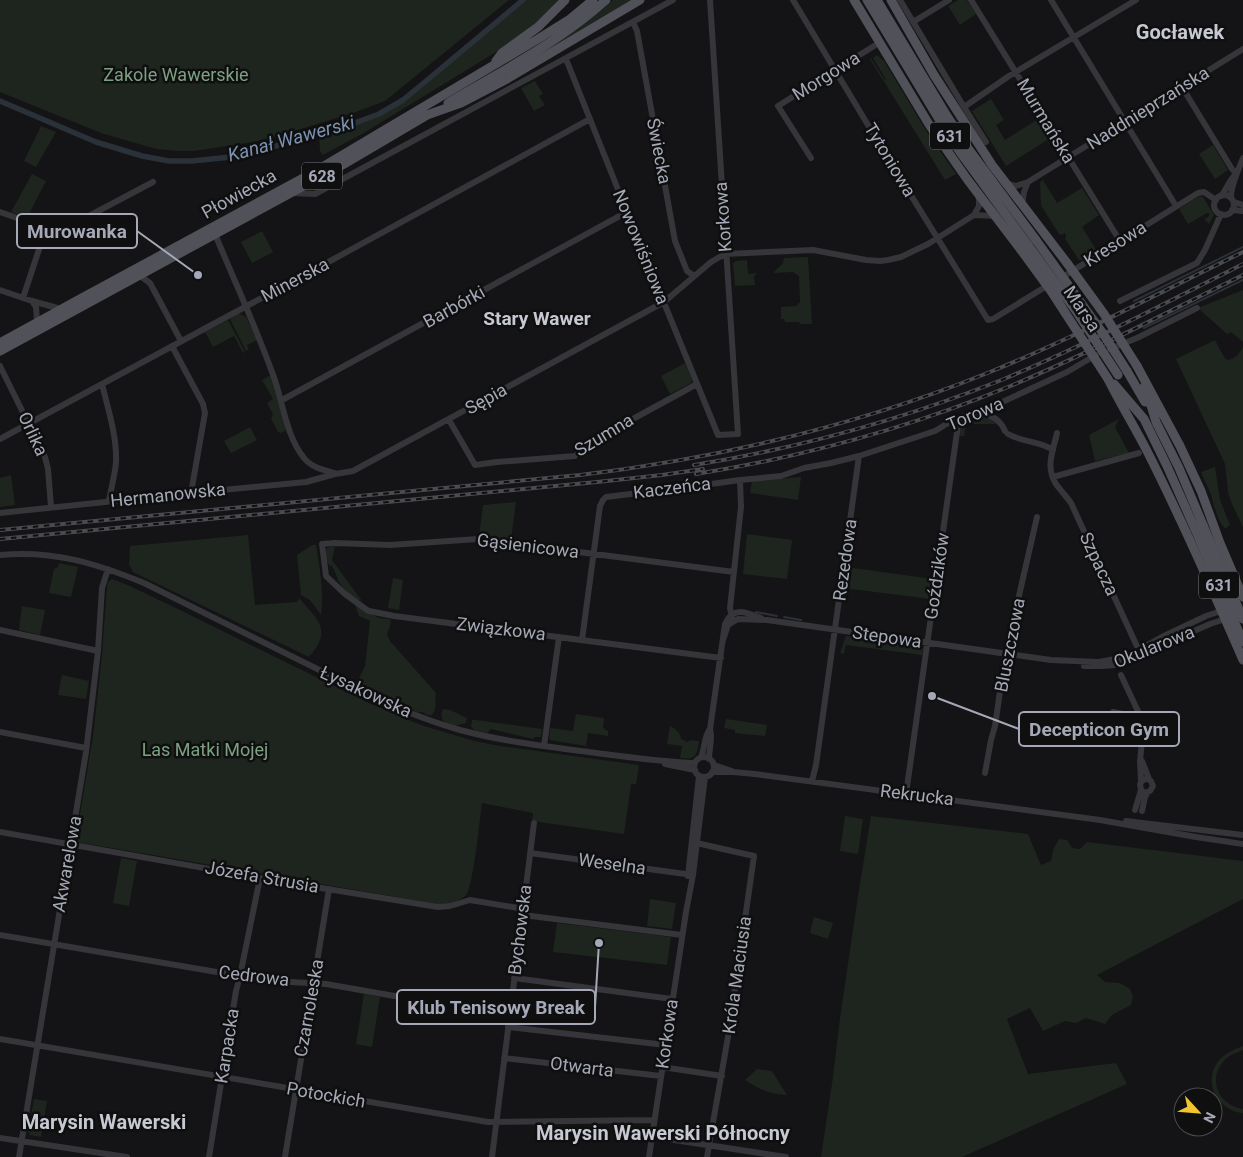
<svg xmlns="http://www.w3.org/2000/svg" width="1243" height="1157" viewBox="0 0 1243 1157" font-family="Roboto,sans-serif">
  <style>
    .green { fill: #1e251f }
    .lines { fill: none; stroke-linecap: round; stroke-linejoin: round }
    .stream { stroke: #2a3139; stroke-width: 2 }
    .canal { stroke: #2a3139; stroke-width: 5.5 }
    .minor { stroke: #35353a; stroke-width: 6 }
    .major { stroke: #515159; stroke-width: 9 }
    .rail-casing { stroke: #4a4b51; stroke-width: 4 }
    .rail { stroke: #0f0f10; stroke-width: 2; stroke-dasharray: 5.5; stroke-linecap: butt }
    .major-bridge { stroke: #515159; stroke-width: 9 }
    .labels { text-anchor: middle; stroke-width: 5; stroke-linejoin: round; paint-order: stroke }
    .shield { fill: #0f0f10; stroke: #787a84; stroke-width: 1 }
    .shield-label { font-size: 16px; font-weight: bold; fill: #a5a8b6 }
    .park-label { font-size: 18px; fill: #7ca182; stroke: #0f0f10 }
    .street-label { font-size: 18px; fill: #a5a8b6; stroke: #0f0f10 }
    .water-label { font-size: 19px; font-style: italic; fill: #7c92b1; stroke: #0f0f10 }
    .neighbourhood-label { font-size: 19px; font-weight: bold; fill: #c6c8d2; stroke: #0f0f10 }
    .quarter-label { font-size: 20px; font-weight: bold; fill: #c6c8d2; stroke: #0f0f10 }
    .leader { fill: none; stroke: #a5a8b6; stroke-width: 2 }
    .callout-dot { fill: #a5a8b6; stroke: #0f0f10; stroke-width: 2 }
    .callout { fill: #0f0f10; stroke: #a5a8b6; stroke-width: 2 }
    .callout-label { font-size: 19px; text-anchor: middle; font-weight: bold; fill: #a5a8b6 }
  </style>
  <rect width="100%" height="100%" fill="#141315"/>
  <path class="green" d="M0,0H509L385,101L356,112L288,133L253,142L194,151H177L156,149L101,133L0,92Z
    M524,0H559L531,29L511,43L362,134L323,155L320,151L319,136L380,115L405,100L420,88Z
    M613,0H633L511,73L476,90L596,15Z
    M958,0H967L976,14L960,25L948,6Z
    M877,55L884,61L927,132L956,174L945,180L870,59L871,58L884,79L887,81L873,58Z
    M535,81L543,94L539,96L545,105L534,111L521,88Z
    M991,99L1004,120L996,125L1005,140L1040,118L1052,137L1006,166L972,111Z
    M41,126L56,132L36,167L24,161Z
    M1213,145L1228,170L1215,179L1199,154Z
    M32,174L46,181L27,218L11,212Z
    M1043,180L1057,203L1082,188L1099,215L1082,227L1097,251L1082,260H1079L1065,239L1066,236L1065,233L1061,235L1059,234L1042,207L1041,204L1040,182Z
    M1198,197H1203L1214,215L1209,224L1204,219L1207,218L1210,214L1207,213L1188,224L1179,209Z
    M262,231L273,252L252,263L241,242Z
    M808,257L812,324H800L799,322H785L784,319H781V307L796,306L800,302L799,276L793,272L774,273V272L783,263L784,258Z
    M747,260L748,274L757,273L754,277L755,285L735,286L733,263L736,261Z
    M1243,290V342L1231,332L1227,334L1198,308Z
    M238,314H240L246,317L257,340L247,345L249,349L246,351L230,319Z
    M228,320L245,352L243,353L234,336L213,347L205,332Z
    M1215,340L1224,357L1227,360C1236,359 1239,354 1243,347V527L1232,504L1228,492L1225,464L1176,359Z
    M685,363L692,380L691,383L670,394L661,376Z
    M271,375L286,428L285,431L281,433L278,432L271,419L273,414L267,403L273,399L262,380Z
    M978,415L988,417L998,425L995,424H966L964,436H959L962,421L967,418Z
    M1119,419L1115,427L1129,453L1095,461L1089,435Z
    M250,427L257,440L231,453L224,441Z
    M1215,467L1220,500L1230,525L1225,529C1217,520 1214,506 1211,495C1208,487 1204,480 1201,472Z
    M11,475L15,505L0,507V478Z
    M801,477L798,500L750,493L752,481Z
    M516,502L511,540L479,536L483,505Z
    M747,534L792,540L787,579L743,574Z
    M248,535L255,605L297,602L299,598C318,620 333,630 309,657L133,572L129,564L130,546Z
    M312,545H316C320,569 324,591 321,615L310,600L301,595L297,555Z
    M330,547H335L332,560L362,601C352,599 343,589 338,580C336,575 335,570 331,565V567C326,562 324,555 327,548Z
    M59,563L78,567L71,597L49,593L54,569L58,567Z
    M846,567L933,579L930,599L843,588L844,584L847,582L849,574L845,573Z
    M393,578L403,580L399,610L388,608Z
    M112,579L130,586L180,610L369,703L421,725L474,741L500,746L639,765L636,784H631L624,834L532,821L533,813L482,803C480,817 473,889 466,895C460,902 446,904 437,904L77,842L76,840L77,832L93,736L102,655L107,587L108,582Z
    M355,605L379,618L389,619L391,621L390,626L387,634L390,641L436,693C434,703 438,706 432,715H427L423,712H418L407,708L367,688L357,682L365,666L370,621L359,616Z
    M22,606L45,610L40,635L19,630Z
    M846,636L855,637V639L859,640L860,638L921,647L923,649L922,655L846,645L844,654L840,653Z
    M62,675L89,681L86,699L58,695Z
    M444,709L450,710L467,718L466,723L455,726L444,722C441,718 440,712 444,709Z
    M576,714L604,718L603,728L608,731V736L588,733L586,746L550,740L549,738L550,728L573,731Z
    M726,719L767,725L765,736L735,733V730L724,728Z
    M472,720H476L542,729L541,737H535L533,739L491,729L487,733L474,730L471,726Z
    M670,726C675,728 681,733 681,739L687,742L691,740L699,741C697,756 696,760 680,758L682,746L667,744Z
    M845,816L863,819L858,854L840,851Z
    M871,816L1028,834L1041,865L1051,861L1053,850L1059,839L1067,840L1072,848L1080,849L1087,842L1243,861V899L1097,975L1105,982L1120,983L1130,989L1133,996L1131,1005L1112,1015L1105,1024L1086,1018L1076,1023L1065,1021L1043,1031L1030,1008L1007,1019L1028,1074L1116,1063L1127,1084L962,1157H821L833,1077L840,1018L858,896Z
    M121,858L137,861L129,906L113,903Z
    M650,899L676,903L672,929L647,926Z
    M814,917L833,923L828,939L810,933Z
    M557,923L671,937L667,965L553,952Z
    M364,994L380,997L372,1047L356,1044Z
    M1243,1046V1050C1236,1053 1228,1055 1223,1062C1207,1081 1220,1106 1243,1109V1113C1219,1111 1203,1084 1217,1063C1223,1054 1233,1050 1243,1046Z
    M757,1069L772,1071L787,1095C769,1094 761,1090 745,1080Z
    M34,1099L47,1101L41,1137L30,1135L28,1132Z"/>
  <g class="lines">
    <path class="stream" d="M1134,301L1243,247
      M1144,328L1243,280
      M756,612L777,616
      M784,617L801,620"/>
    <path class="canal" d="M0,101L96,142L142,156L169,161H192L231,157L288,143L344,127L379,114L403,100L426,81L523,0"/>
    <path class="minor" d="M793,0L883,150L988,320L993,319L1050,284
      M900,0L964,107L986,142
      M971,0L1120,241
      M1051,0L1176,206
      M633,22L637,31L675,241L687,271L694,276
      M913,22L949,0
      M566,59L627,212L718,435L738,434L710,0
      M1182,87L1232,169L1236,173
      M964,107L1009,76L1136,0
      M811,158L778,106L874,46
      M1006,183L1016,186L1028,182L1243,49
      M291,193L315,194L673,0
      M1214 205a10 10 0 1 1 20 0a10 10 0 1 1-20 0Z
      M1221,196C1227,189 1229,180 1236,174
      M1231,198C1230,188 1239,168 1243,158
      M1234,202L1243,205
      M1022,205L1024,192L1028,182
      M1232,210L1243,211
      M0,212L46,228H58L70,226L153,182
      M974,215L995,216
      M215,234C234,280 255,325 272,372C283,399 285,435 304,458C311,467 323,470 334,473
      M138,275L143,278L150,283L181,341
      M1061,278L1198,193L1204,192L1216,200
      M0,290L32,301L61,309
      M23,298L46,228
      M32,301L36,307L37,322
      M1120,301L1197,263L1205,250L1221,214
      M172,346L203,404L205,413L191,493
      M1110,349L1137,338L1197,308
      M0,366L45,457L48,469L51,507
      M102,384C108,409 117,436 116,462C115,475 111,488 109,501
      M282,400L627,212
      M978,413C989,414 1000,419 1005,431
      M449,420L475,465L497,462L575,456L587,444L697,384
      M1057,433C1053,451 1045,467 1056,484C1061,491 1066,496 1071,503L1141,655
      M1008,434C1021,442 1041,441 1053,450
      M0,439L332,260L590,119
      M1053,477L1139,453
      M0,513L191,493L306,482L335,474L353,471L664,302L711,262L725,254L813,250L866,260L880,261L888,260L901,257L928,244L974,215L979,206V200L978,194
      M0,555C53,550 95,563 144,583L388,704C412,714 435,723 460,730C505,742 550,747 596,753C629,757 662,762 695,763
      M732,617L730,608L741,507L740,480
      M0,630L98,651
      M582,640L600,506L603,500L606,497L704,485L740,480L781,476L804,468L831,463L859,456L935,431L953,420L998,404L1067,372L1096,355
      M723,640L728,625L738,619L767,620L1051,660L1099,662L1115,659L1131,654L1166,635L1206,616L1224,610
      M721,658L394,616L369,611L367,610L345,594L326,576L322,544L335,543L390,545L478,539L734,572
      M1084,666H1101L1116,665L1210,624L1225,619L1229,620
      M1121,675L1143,722V731L1140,761L1141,781
      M1113,712L1123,714L1141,715
      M0,732L86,748
      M544,746L559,637
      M701,757C705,748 704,736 710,729
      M694 767a10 10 0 1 1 20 0a10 10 0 1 1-20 0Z
      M709,759C709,749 713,738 710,729L725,624C733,606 746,612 761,618
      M1142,761L1149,779
      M665,764L695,770
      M714,765L732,771
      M712,772H733L755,774L1100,820L1196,837L1243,844
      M985,773L991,740L995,726L1005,657L1037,517
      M812,781L816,765L859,456
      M906,794L959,418
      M1135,810L1141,790L1140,784C1143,779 1146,777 1151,781L1153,786L1150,791L1145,793L1141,790
      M1142,811L1145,797L1148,792
      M1126,821L1243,835
      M0,832L260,878L438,907L450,906L470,900L524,909
      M692,842L754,856L729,1031L707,1157
      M530,853L693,875
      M688,876L699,776
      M523,915L682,935
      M0,935L240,976L273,981L326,984L509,1016
      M514,978L672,999
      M508,1027L666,1045
      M0,1039L488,1122L654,1120
      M504,1058L661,1076
      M662,1067L722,1076
      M0,1138L127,1157
      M661,1138L786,1157
      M19,1157L86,752L98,651L102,588L108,569
      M209,1157L236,991L240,976L260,878
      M285,1157L329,889
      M492,1157L534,823
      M649,1157L686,912L693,875L705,777"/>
    <path class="major" d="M854,0L930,126L967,179L1021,250
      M867,0L940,121L960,152L1028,245
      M877,0L947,116L967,147L1036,240
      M891,0L934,75L992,165L1067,263
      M496,61L502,53L538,27L565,0
      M448,103C501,71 560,42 606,0
      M0,343L80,299L307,176L538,39L570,19L593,0
      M0,351L344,164L427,115L461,103L507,79L640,0
      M1137,366L1180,446L1201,491L1220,543L1243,597
      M1127,371L1145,402
      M1108,379C1120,403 1134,426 1146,449C1181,518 1212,589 1243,660
      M1114,384L1144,419L1167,466L1195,529
      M1144,387L1150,402L1156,422L1179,468L1203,525"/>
    <defs>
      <path id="rail" d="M694,465C800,448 904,419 1004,379C1085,345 1164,304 1243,264
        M696,474C803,457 908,428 1008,387C1088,354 1165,313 1243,275
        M0,530L580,475C721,458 859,425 990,372C1076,337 1159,293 1243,252
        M0,539L597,482L662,475L703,469"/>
    </defs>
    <use href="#rail" class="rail-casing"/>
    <use href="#rail" class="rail"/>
    <path class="major-bridge" d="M1036,240L1102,332L1127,371
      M1028,245L1076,311L1118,375
      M1021,250L1051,291L1108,379
      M1067,263L1104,314L1137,366
      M1203,525L1243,619
      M1195,529L1243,642"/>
  </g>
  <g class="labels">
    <g class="shield">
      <rect x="930" y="122.5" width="40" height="27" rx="4"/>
      <rect x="302" y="162.5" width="40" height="27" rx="4"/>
      <rect x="1199" y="571.5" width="40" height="27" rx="4"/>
    </g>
    <g class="shield-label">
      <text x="950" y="142">631</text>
      <text x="322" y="182">628</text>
      <text x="1219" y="591">631</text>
    </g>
    <g class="park-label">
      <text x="176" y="81">Zakole Wawerskie</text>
      <text x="205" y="756">Las Matki Mojej</text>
    </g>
    <g class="street-label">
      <text transform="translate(826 76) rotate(-32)" y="6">Morgowa</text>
      <text transform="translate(1148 108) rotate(-32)" y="6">Naddnieprzańska</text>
      <text transform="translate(1046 121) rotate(59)" y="6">Murmańska</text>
      <text transform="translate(659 151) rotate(79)" y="6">Świecka</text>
      <text transform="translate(890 160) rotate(59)" y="6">Tytoniowa</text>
      <text transform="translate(239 194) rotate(-29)" y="6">Płowiecka</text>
      <text transform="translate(723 217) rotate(-94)" y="6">Korkowa</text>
      <text transform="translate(1115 244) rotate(-32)" y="6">Kresowa</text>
      <text transform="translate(641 247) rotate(68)" y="6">Nowowiśniowa</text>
      <text transform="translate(295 280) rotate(-28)" y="6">Minerska</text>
      <text transform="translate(454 307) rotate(-29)" y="6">Barbórki</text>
      <text transform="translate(1082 309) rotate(56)" y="6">Marsa</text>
      <text transform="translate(486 399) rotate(-29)" y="6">Sępia</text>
      <text transform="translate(975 414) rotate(-23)" y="6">Torowa</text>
      <text transform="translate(33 434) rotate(65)" y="6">Orlika</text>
      <text transform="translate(604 435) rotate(-31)" y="6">Szumna</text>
      <text transform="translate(672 488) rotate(-7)" y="6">Kaczeńca</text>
      <text transform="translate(168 495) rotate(-6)" y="6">Hermanowska</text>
      <text transform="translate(528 546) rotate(7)" y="6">Gąsienicowa</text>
      <text transform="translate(845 560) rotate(-82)" y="6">Rezedowa</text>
      <text transform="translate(1099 564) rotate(65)" y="6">Szpacza</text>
      <text transform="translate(937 576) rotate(-82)" y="6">Goździków</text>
      <text transform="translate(501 629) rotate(7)" y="6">Związkowa</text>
      <text transform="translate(887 637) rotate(8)" y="6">Stepowa</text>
      <text transform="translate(1010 645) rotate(-79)" y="6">Bluszczowa</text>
      <text transform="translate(1154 647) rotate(-22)" y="6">Okularowa</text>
      <text transform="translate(366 692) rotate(25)" y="6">Łysakowska</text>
      <text transform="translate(917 795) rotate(7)" y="6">Rekrucka</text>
      <text transform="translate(67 864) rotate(-80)" y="6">Akwarelowa</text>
      <text transform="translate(612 864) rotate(8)" y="6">Weselna</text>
      <text transform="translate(262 877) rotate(10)" y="6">Józefa Strusia</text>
      <text transform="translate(520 930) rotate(-83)" y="6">Bychowska</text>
      <text transform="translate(737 975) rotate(-82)" y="6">Króla Maciusia</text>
      <text transform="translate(254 976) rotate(7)" y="6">Cedrowa</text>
      <text transform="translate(309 1008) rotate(-80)" y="6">Czarnoleska</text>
      <text transform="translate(667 1034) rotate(-82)" y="6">Korkowa</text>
      <text transform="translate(227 1046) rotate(-81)" y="6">Karpacka</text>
      <text transform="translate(582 1067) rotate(7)" y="6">Otwarta</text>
      <text transform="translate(326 1095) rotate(10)" y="6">Potockich</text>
    </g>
    <g class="water-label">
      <text transform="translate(291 138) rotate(-15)" y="7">Kanał Wawerski</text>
    </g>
    <g class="neighbourhood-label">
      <text x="537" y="325">Stary Wawer</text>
    </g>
    <g class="quarter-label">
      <text x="1180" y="39">Gocławek</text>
      <text x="104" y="1129">Marysin Wawerski</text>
      <text x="663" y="1140">Marysin Wawerski Północny</text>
    </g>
  </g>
  <path class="leader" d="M198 275L137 231M932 696L1019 729M599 943L595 1007"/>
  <g class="callout-dot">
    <circle cx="198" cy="275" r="5"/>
    <circle cx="932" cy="696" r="5"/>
    <circle cx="599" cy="943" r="5"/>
  </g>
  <g class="callout">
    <rect x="17" y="214" width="120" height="34" rx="5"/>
    <rect x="1019" y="712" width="160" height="34" rx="5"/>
    <rect x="397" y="990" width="198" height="34" rx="5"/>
  </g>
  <g class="callout-label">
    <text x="77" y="238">Murowanka</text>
    <text x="1099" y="736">Decepticon Gym</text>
    <text x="496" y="1014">Klub Tenisowy Break</text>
  </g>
  <g transform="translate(1198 1112) rotate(116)"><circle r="24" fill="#0f0f10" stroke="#4b4c52"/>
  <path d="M0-4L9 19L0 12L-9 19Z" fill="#f1c530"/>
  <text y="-8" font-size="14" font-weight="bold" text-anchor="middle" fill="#a5a8b6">N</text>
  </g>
</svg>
